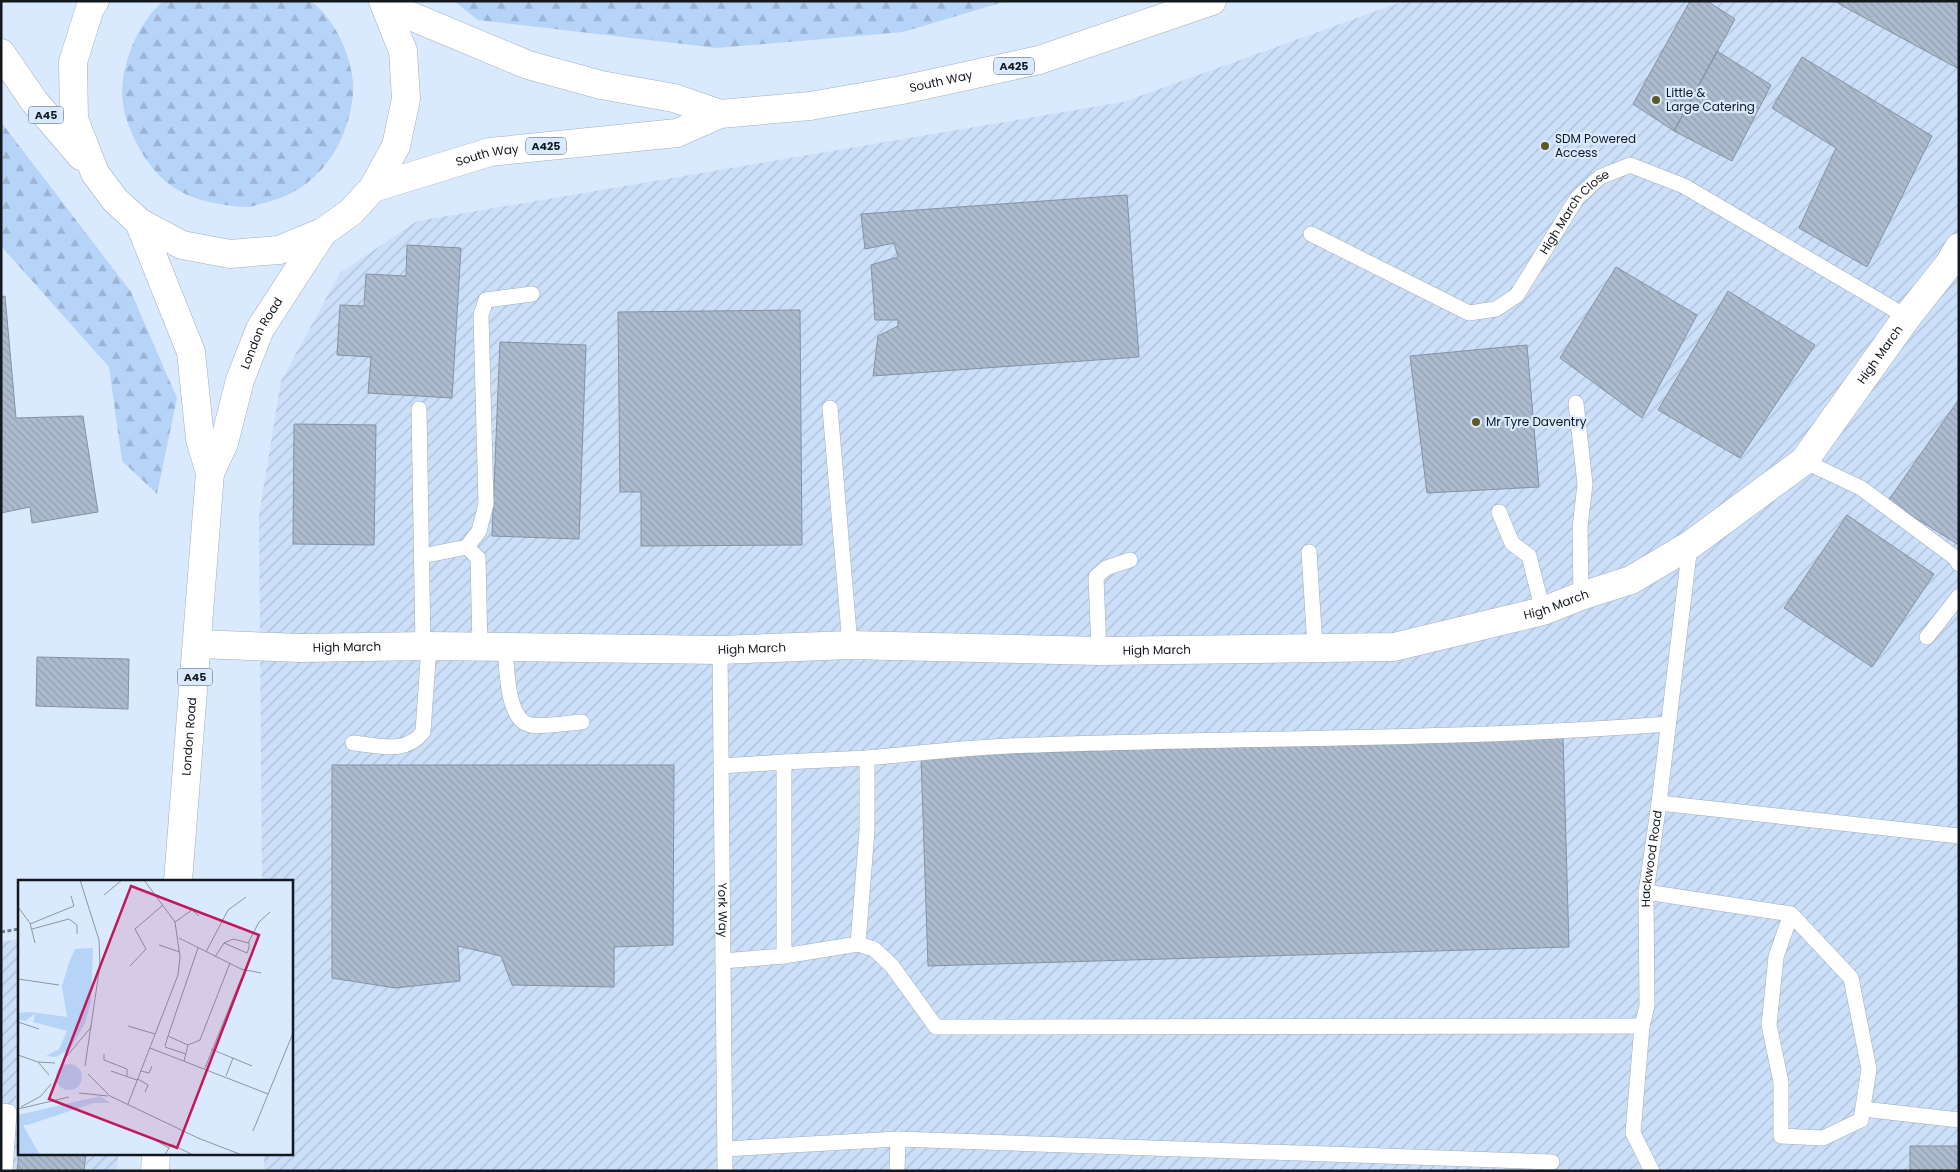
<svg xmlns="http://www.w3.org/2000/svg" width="1960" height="1172" viewBox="0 0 1960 1172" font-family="Poppins,sans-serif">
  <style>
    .industrial { fill: url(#industrial-furrows) }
    .forest { fill: url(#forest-firs) }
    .building { fill: url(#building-back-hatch); stroke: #8492a4 }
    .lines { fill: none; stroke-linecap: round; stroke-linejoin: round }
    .lane-casing { stroke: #9faec1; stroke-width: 16 }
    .street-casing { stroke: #9faec1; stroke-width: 29 }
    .primary-casing { stroke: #9faec1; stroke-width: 29 }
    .highway-casing { stroke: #9faec1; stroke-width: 29 }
    .path { stroke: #747f8c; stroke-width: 3; stroke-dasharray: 4 2.5; stroke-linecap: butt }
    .lane { stroke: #fff; stroke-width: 15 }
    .street { stroke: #fff; stroke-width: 28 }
    .primary { stroke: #fff; stroke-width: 28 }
    .highway { stroke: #fff; stroke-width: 28 }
    .poi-dot { fill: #5d5925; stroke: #daeafe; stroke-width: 2 }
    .labels { text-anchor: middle; stroke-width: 4.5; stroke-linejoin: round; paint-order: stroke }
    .shield { fill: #daeafe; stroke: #4f5762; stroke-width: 1 }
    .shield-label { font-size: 11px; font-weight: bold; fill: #13181f }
    .street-label { font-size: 12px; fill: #13181f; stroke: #daeafe }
    .poi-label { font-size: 12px; fill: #13181f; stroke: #daeafe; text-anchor: start }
    .inset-road { fill: none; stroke: #8a96a5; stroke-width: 1 }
    .view { fill: #c2185b; fill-opacity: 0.15; stroke: #c2185b; stroke-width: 2.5 }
    .inset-edge { fill: none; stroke: #13181f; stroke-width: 2.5 }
  </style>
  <defs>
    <pattern id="industrial-furrows" width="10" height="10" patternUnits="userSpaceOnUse" patternTransform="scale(1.25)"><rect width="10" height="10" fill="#cbdff9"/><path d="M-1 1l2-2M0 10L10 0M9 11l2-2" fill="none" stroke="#adbfd5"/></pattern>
    <pattern id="forest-firs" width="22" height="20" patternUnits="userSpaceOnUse" patternTransform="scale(1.25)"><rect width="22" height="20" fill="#b6d3f8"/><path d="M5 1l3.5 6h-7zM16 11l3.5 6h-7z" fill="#9cb4d4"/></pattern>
    <pattern id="building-back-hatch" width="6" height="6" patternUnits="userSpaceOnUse" patternTransform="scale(1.25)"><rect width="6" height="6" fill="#acbbce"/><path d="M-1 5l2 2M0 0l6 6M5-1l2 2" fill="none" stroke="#93a0b0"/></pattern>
  </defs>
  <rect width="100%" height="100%" fill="#daeafe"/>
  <path class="industrial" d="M1404,1H1959V1171H264V1153H291V881H262L259,515L281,381L340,273L417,221L1123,102Z
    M19,939V1153H118L117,1171H1V942Z"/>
  <path class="forest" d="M163,1H310C335,16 356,65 353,94C348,146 317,191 264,203C259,204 252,207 246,207C237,207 228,205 220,204C179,198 154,178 136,142C124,117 119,100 124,73C130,45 142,20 163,1Z
    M454,1H1007L903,32L717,48L478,20Z
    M1,122L131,292L177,398L157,494L122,461L109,367L1,246Z"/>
  <path class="building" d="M1690,1H1707L1735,19L1674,131L1633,104Z
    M1835,1H1959V69L1841,5Z
    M1717,51L1771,85L1732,161L1674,131Z
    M1802,57L1932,136L1867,267L1799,228L1836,148L1772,108Z
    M1127,195L1139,357L873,376L878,336L898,326V320H875L871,265L898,257L894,243L865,249L861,214Z
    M407,245L461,248L452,398L368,393L371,357L337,355L340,305L364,306L366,274L406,276Z
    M1616,267L1697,315L1642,418L1560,358Z
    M1728,291L1815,345L1740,458L1658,410Z
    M5,296L16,418L83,416L98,512L32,523L30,507L1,513V297Z
    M800,310L802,545L641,546V492H620L618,312Z
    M500,342L586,345L579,539L492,536Z
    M1527,345L1539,487L1427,493L1410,356Z
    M1959,399V545L1888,501Z
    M294,424L376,425L374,545L293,544Z
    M1847,515L1934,574L1872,667L1784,608Z
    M37,657L129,659L128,709L36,706Z
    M1563,737L1569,947L928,966L921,756Z
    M332,765H674L673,945L614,947V987L512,985L501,956L458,946L460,981L395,988L332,978Z
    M1910,1146H1959V1171H1910Z
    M19,1153H86L84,1171H17Z"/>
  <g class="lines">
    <defs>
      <g id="lane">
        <path id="s1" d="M1311,234L1469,313L1496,309L1517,295L1577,198L1600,177L1630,165L1684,186L1907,317"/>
        <path d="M1576,403L1585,484L1580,527L1581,596"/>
        <path d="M830,408L850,645"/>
        <path d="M419,409L423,646"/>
        <path d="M1804,461L1861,488L1954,557L1959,564"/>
        <path d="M1499,512L1512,543L1529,556L1543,611"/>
        <path d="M467,547L478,558L480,647"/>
        <path d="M1309,552L1315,647"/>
        <path d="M422,556L467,547L479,531L486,504L481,315L486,300L532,294"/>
        <path d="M1927,637L1959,596"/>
        <path d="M505,647C507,666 506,721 531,725C546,727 566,723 582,722"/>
        <path id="s2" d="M720,650L725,1171"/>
        <path d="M1099,651L1096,577L1106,568L1130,560"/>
        <path d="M353,743C379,745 405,755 423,732L429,646"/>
        <path d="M867,758C914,754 961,748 1008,746C1228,737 1448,741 1668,724"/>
        <path d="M784,762L867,758V830L858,944"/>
        <path d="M721,766L784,762V956"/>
        <path d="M1659,803L1959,836"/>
        <path d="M1646,892L1791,914L1851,978L1869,1069L1861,1120L1823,1138L1781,1136V1082L1769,1025L1776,957L1791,914"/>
        <path d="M723,961L784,956L858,944L874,949L892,966L936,1027L1642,1026"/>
        <path d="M1863,1109L1959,1120"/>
        <path d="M1,1111L9,1112L5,1171"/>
        <path d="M725,1149L898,1139L1552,1162"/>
        <path d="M897,1171L898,1139"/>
        <path id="s3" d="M1652,1171L1633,1133L1642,1026L1647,1006L1646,892L1659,803L1690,545"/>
      </g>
      <g id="street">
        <path id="s4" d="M198,644L301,648L429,646L720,650L850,645L1099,651L1394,647L1543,611L1581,596L1631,580L1690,545L1804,461L1907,317L1949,264L1959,247"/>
      </g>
      <g id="primary">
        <path d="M387,6L528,65L601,85L674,98L720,114"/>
        <path id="s5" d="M373,188L490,152L677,133L720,114L810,106L902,90L1039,60L1212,1"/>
      </g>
      <g id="highway">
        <path d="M95,1L90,8L73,62L74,119L95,173L115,200L139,222L182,245L230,254L279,250L323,232L351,212L373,188L396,146L406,99L403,51L383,1"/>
        <path d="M1,53L34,101L81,156"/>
        <path d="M139,222L191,352L200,439L210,473"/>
        <path id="s6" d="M178,881L210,473L224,443L240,380L260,329L323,232"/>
        <path d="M155,1171L156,1153"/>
      </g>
    </defs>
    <use href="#lane" class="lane-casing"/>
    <use href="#street" class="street-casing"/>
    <use href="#primary" class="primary-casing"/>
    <use href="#highway" class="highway-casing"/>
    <path class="path" d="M1,932L19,929"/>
    <use href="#lane" class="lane"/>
    <use href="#street" class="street"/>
    <use href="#primary" class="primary"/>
    <use href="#highway" class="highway"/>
  </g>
  <g class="poi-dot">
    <circle cx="1656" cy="100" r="5"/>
    <circle cx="1545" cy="146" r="5"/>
    <circle cx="1476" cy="422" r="5"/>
  </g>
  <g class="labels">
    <g class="shield">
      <rect x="994" y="57.5" width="40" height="17" rx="4"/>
      <rect x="28.5" y="106.5" width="35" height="17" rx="4"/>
      <rect x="526" y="137.5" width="40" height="17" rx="4"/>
      <rect x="177.5" y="668.5" width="35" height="17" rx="4"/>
    </g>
    <g class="shield-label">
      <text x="1014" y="70">A425</text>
      <text x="46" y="119">A45</text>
      <text x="546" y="150">A425</text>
      <text x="195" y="681">A45</text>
    </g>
    <g class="street-label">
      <text dy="4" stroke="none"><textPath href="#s5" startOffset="581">South Way</textPath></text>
      <text dy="4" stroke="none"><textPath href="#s5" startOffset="119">South Way</textPath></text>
      <text dy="4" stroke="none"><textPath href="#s1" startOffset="331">High March Close</textPath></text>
      <text dy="4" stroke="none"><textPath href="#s6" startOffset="559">London Road</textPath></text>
      <text dy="4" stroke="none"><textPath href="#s4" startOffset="1784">High March</textPath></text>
      <text dy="4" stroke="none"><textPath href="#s4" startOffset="1364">High March</textPath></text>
      <text dy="4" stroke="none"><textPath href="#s4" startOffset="149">High March</textPath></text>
      <text dy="4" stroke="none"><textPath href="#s4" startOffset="554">High March</textPath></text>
      <text dy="4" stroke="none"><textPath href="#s4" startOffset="959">High March</textPath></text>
      <text dy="4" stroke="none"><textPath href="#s6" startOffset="145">London Road</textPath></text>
      <text dy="4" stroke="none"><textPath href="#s3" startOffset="318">Hackwood Road</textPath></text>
      <text dy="4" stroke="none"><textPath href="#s2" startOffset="260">York Way</textPath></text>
    </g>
    <g class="poi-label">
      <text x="1666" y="97">Little &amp;<tspan x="1666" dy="14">Large Catering</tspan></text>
      <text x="1555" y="143">SDM Powered<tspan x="1555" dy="14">Access</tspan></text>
      <text x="1486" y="426">Mr Tyre Daventry</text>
    </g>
  </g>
  <g transform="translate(18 880)">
    <rect width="275" height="275" fill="#daeafe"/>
    <path d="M0,245H5L22,275H0Z" fill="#b6d3f8"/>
    <path d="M75,68L73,122L67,143L53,168L38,177L28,176L41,169L49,151L15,142L17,134L7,141L0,139V133L13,132L49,137L44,106L51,83L57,69ZM38 197a13 13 0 1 1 26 0a13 13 0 1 1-26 0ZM82,216L92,223H76L10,245H0V235Z" fill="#b6d3f8"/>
    <path class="inset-road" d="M62,0L81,60L82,85L67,186M86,15L104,0M0,27L12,43L17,63M157,42L174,30L181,36M12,44L56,26L53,16M14,49L51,39L59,45V54M161,58L223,89L243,93M230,63L241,42L252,32M141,65L162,72M188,72L210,30L228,17M197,77L206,63L215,59L231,63V68L229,73L206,63M112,86L128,69L117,49L145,25M0,99L41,105M0,142L21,149M110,146L137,154M150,156L180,68M147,166L150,156L170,165M147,167L168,174M132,168L250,214M193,169L234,186M86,174V180L109,189V196M0,175L20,182L37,183M48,177L74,146M166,181L170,165L182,160L212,83M20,182L31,195M187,188L223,99M93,191L119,200M123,191L131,193L134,186M70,194L92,216L180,258L224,275M208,196L215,178M120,199L130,205L127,212M61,213L90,216M110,224L160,95L162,77L157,42L126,0M3,227L23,216L33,204M0,229L51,217M235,251L275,153M137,260L151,268M147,275L153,264L175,275"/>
    <path class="view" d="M113,6L241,55L159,268L31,219Z"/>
    <rect width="275" height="275" class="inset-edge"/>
  </g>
  <rect width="1960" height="1172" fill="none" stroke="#13181f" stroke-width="5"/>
</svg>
